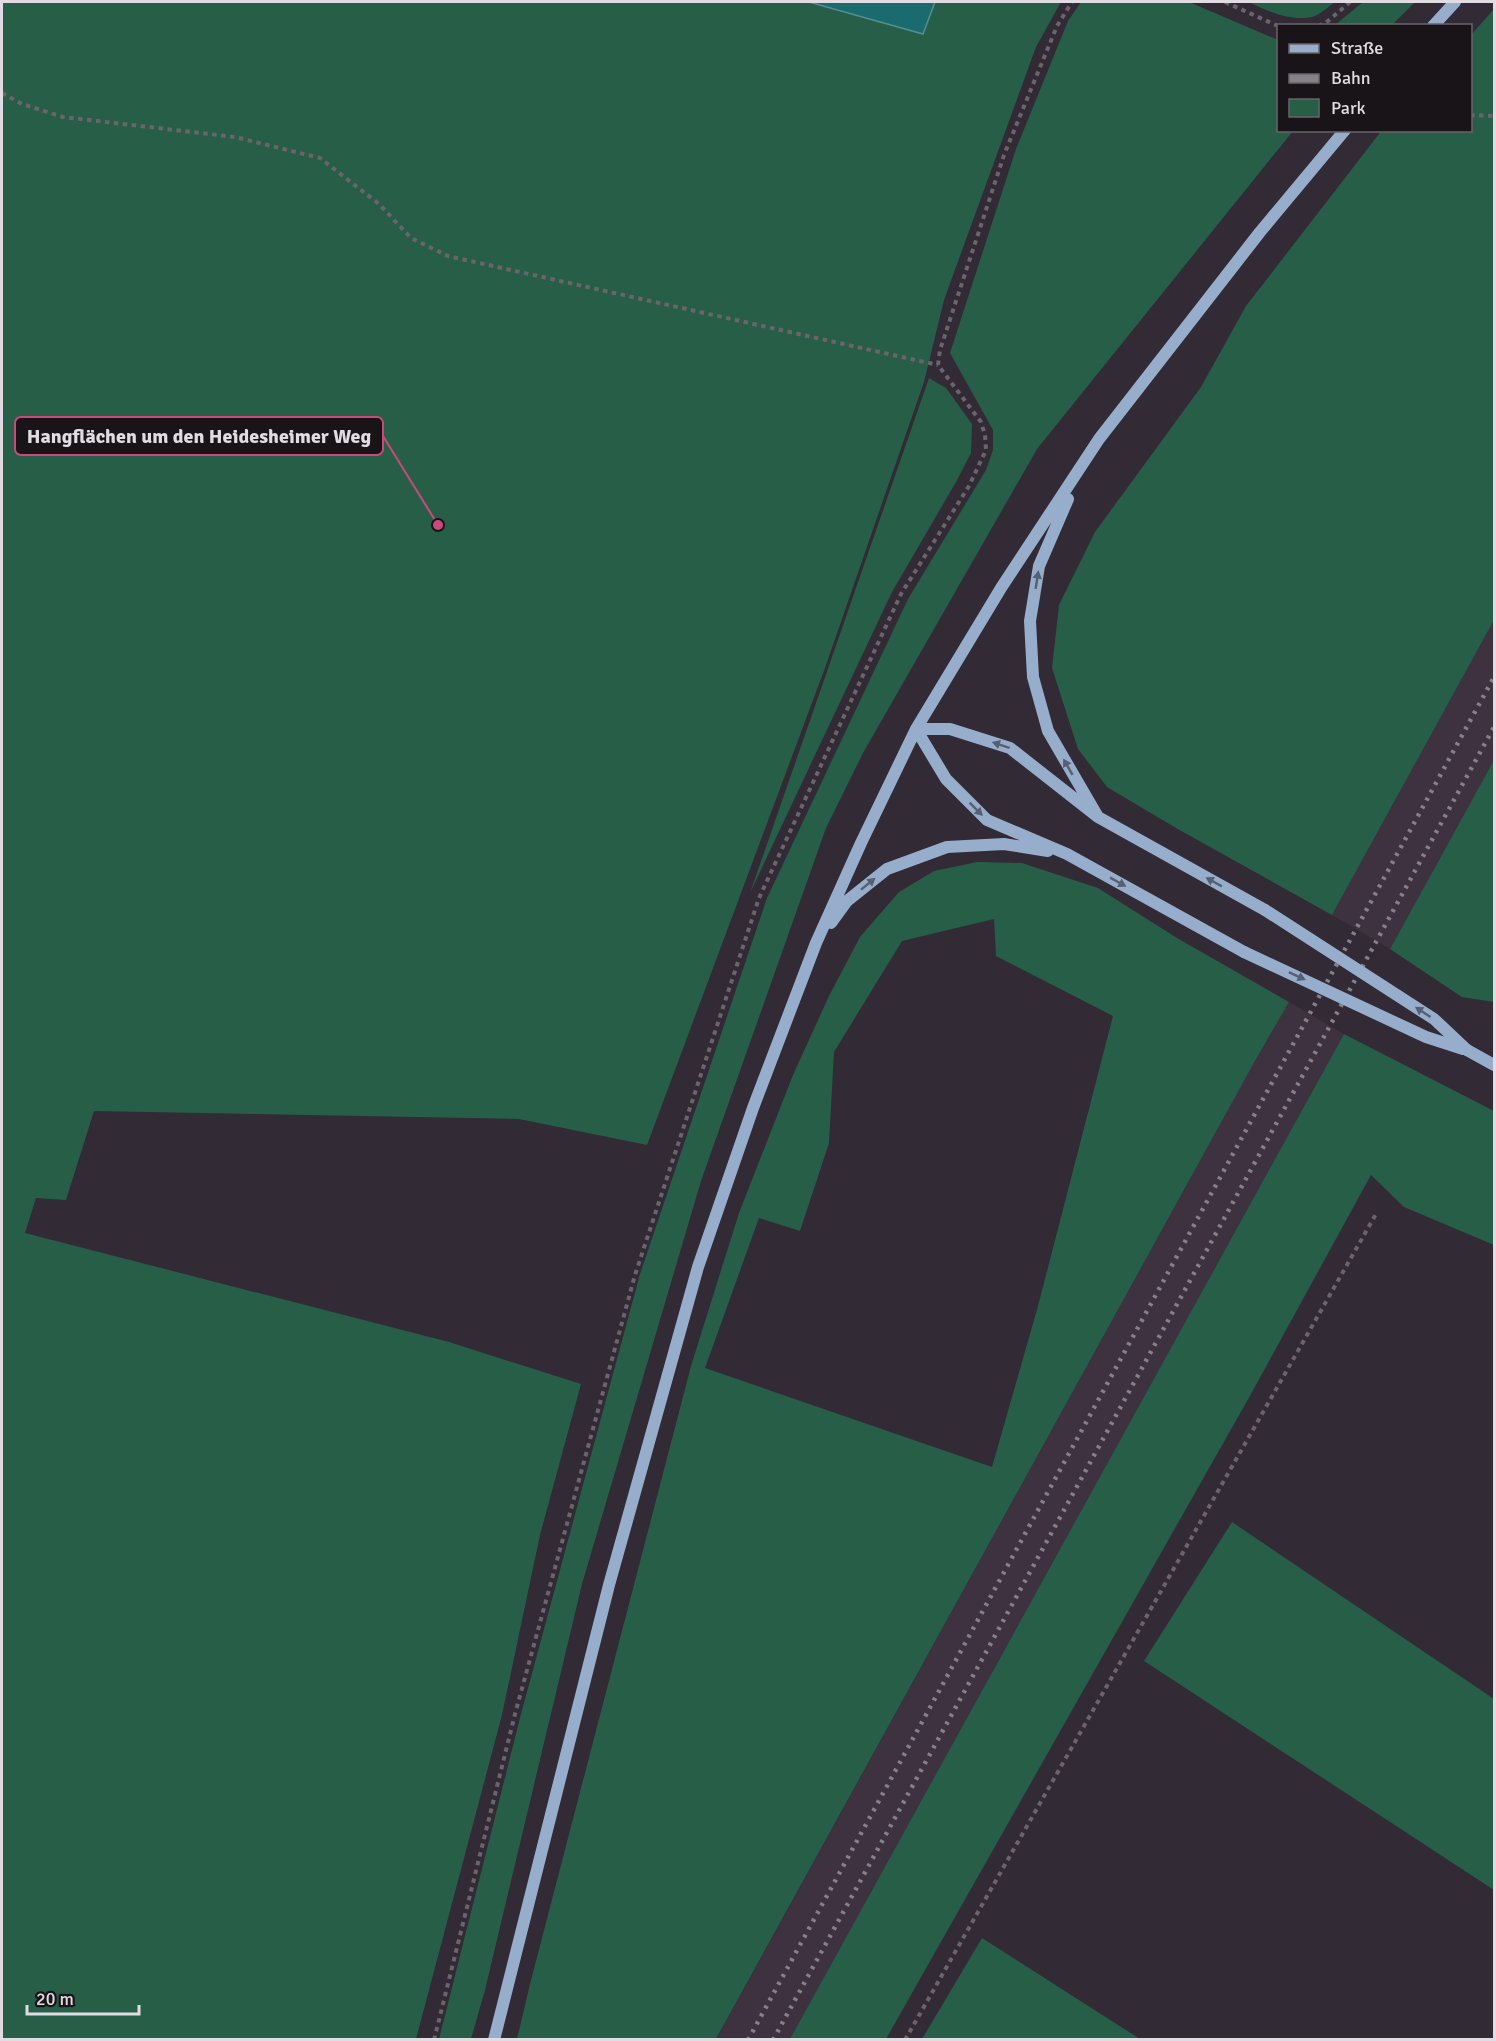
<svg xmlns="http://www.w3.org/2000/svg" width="1496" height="2041" viewBox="0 0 1496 2041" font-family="Signika,sans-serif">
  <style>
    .built { fill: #3e3240 }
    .green { fill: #275e48; fill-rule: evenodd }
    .water { fill: #1a6b6e; stroke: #568d91; stroke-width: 1.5 }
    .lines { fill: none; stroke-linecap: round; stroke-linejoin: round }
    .path { stroke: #6b646c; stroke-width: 4; stroke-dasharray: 4.5 4.5; stroke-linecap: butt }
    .secondary { stroke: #96adcb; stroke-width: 12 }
    .rail { stroke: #868088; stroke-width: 4.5; stroke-dasharray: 3 6; stroke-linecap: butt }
    .secondary-bridge { stroke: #96adcb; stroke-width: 12 }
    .oneway { fill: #576072 }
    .leader { fill: none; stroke: #ca497d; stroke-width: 2 }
    .callout-dot { fill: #ca497d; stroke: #181418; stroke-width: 2 }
    .callout { fill: #181418; stroke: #ca497d; stroke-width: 2 }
    .callout-label { font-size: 20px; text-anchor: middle; font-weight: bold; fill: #e1dce2 }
  </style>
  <rect width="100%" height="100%" fill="#322a34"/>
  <path class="built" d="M1494,620V760L1390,949L1332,915Z
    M1289,1002L1344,1034L790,2039L716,2040L1255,1061Z"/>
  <path class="green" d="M2,2H1061L1036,47L944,300L924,382L825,668L647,1145L519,1119L94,1111L66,1200L36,1198L25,1233L449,1342L581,1384L540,1535L502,1715L416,2039L2,2040Z
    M1081,2H1189L1278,40V130L1293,131L1037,449L863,753L826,828L701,1181L582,1584L485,1990L471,2039H439L521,1714L640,1274L767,898L908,599L986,470L993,450V430L950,353L1016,149L1068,21Z
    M1249,2H1335C1329,6 1322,13 1315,16C1295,23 1266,11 1249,2Z
    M1363,2H1415L1392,25H1335Z
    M1494,9V620L1332,915L1176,828L1107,787L1078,749L1052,668L1059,605L1095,532L1201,387L1246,306L1379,134L1382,130H1470L1471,35Z
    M929,378L946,388L972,424L971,453L956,482L892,592L750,893Z
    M1494,760V1002L1462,997L1390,949Z
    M977,862L1022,863L1098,888L1177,938L1289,1002L1255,1061L716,2039H517L530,1984L691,1366L739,1213L793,1075L829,996L860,937L899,892L934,871ZM994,919L996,956L1113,1016L1038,1306L992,1467L705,1368L759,1218L800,1231L829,1143L834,1052L902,941Z
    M1344,1034L1494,1111V1245L1404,1207L1371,1175L1251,1394L886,2039H790Z
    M1232,1522L1494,1699V1890L1144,1661Z
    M982,1938L1140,2039H922Z"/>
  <path class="water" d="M809,2H935L923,34Z"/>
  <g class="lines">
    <path class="path" d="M1225,2L1278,26
      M1318,26L1328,21L1350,2
      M2,93L22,104L63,117L235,137L320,158L379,204L411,238L448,256L938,365
      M1470,115L1494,116
      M434,2040L515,1714L635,1275L759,898L901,594L969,486L986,450L985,435L981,422L938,365L940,350L1004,155L1057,26L1072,2
      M905,2040L1376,1214"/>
    <path class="secondary" d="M1433,26L1455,2
      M1068,499L1039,566L1030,621L1033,677L1048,731L1098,817
      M916,729L946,779L987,820L1067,854L1244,952
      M916,729H950L1010,748L1098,817L1265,910
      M831,923L847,901L887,869L947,847L1004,844L1048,851
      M1467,1050L1494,1065
      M494,2040L609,1585L698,1267L753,1108L816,943L861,843L916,729L1001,588L1099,439L1260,232L1345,130"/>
    <path class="rail" d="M748,2040L1494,677
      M773,2040L1494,727"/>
    <path class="secondary-bridge" d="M1265,910L1434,1019L1467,1050
      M1244,952L1426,1037L1463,1049"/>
  </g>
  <defs><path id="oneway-solid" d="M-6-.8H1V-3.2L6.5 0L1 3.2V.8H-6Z" transform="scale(1.5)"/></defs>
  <g class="oneway">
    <use href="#oneway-solid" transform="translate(1037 580) rotate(-81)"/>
    <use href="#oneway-solid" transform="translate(1001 745) rotate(-162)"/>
    <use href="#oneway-solid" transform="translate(1068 767) rotate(-120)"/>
    <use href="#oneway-solid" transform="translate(976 809) rotate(45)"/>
    <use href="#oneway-solid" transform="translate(1118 882) rotate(29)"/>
    <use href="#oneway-solid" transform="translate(1214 882) rotate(-151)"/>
    <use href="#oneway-solid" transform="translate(868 884) rotate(-39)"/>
    <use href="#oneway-solid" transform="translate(1297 976) rotate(25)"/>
    <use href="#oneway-solid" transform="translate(1423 1012) rotate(-147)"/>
  </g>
  <path class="leader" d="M438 525L383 436"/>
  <circle class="callout-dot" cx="438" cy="525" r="6"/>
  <rect class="callout" x="15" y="417" width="368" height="38" rx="6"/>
  <g class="callout-label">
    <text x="199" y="443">Hangflächen um den Heidesheimer Weg</text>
  </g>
  <rect width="1496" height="2041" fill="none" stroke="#e1dce2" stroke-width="6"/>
  <rect x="1277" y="24" width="195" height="108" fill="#181418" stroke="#686469" stroke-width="1.5"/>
  <rect x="1289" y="44" width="30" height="9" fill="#96adcb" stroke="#686469" stroke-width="1.5"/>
  <text x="1331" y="54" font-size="18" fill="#e1dce2">Straße</text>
  <rect x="1289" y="74" width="30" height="9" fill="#868088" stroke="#686469" stroke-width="1.5"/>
  <text x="1331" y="84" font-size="18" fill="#e1dce2">Bahn</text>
  <rect x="1289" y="99" width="30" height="18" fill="#275e48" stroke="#686469" stroke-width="1.5"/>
  <text x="1331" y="114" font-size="18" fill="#e1dce2">Park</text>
  <path d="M27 2005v9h112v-9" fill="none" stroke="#e1dce2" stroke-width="3"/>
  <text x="36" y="2005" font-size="18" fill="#e1dce2" stroke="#181418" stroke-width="4.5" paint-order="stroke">20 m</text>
</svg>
